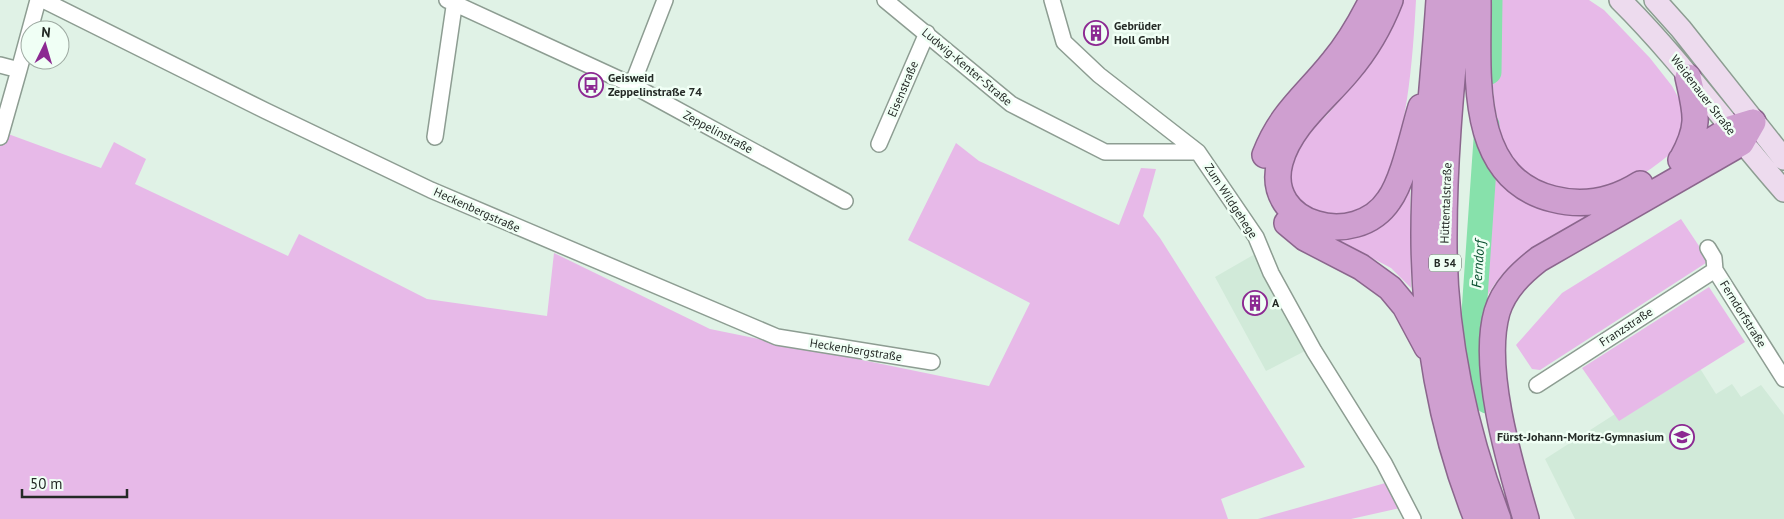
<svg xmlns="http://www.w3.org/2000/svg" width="1784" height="519" viewBox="0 0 1784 519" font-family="'PT Sans',sans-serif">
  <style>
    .built { fill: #d1ead9 }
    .green { fill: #e7b9e8 }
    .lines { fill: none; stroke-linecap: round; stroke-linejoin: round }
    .river { stroke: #87e1ab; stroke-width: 25 }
    .minor-casing { stroke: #8d9d92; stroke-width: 18 }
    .secondary-casing { stroke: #8d9d92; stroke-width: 24 }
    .trunk-casing { stroke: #8b668d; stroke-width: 28 }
    .minor { stroke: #fff; stroke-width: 15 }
    .secondary { stroke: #eddbee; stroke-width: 21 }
    .trunk { stroke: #cf9fd0; stroke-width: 25 }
    .labels { text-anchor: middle; stroke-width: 5; stroke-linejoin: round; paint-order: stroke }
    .shield { fill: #f0fff5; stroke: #616a64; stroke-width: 1 }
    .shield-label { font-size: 11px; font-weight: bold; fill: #242a26 }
    .poi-label { font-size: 12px; font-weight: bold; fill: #242a26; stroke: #f0fff5; text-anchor: start }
    .street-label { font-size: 12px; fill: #242a26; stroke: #f0fff5 }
    .water-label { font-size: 14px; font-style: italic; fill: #09502f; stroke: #f0fff5 }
  </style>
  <rect width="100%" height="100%" fill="#e0f2e6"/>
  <path class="built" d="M1255,254L1305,351L1266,371L1215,277Z
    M1696,362L1716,394L1732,384L1741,397L1761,385L1784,415V519H1575L1545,459Z"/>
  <path class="green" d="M1400,0H1416C1413,56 1407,148 1378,196C1375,201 1368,204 1364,208C1327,234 1279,199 1290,157C1295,138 1314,128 1327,115C1358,83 1378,38 1400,0Z
    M1492,0H1589L1604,10L1650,58L1672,86L1684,108L1682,145C1662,160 1642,178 1619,186C1575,201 1522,187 1503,143C1500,137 1499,128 1498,121C1489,80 1492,41 1492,0Z
    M0,131L101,168L114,142L146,159L135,184L288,256L299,234L427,299L547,316L554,253L710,329L989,386L1030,303L908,240L956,143L979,161L1119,225L1141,168L1156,169L1143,216L1160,238L1305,467L1221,499L1228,519H0Z
    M1491,171L1507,189L1522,198L1591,211L1593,216C1566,231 1535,244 1512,265C1497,277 1487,296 1478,312Z
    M1410,183L1411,288L1391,268L1338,240L1340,234Z
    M1681,219L1709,261L1540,370L1532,369L1516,345L1562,293Z
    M1709,287L1745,342L1619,421L1582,368Z
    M1396,480L1409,506L1351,519H1258Z"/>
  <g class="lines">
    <path class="river" d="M1489,72L1490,0
      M1487,125L1473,327L1487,401"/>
    <defs>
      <path id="minor" d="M43,0L266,111L431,190L777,337L932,362
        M447,0L632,85L845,201
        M885,0L1011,104L1105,152H1198
        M1052,0L1064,42L1099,75L1198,152L1256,237L1271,273L1314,351L1384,463L1413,519
        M0,65L19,70L38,0
        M632,85L665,0
        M0,137L19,70
        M435,137L455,0
        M879,144L927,33
        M1708,248L1714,258L1715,270L1784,379
        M1537,385L1715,270"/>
      <path id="secondary" d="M1620,0C1680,59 1728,128 1784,191
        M1655,0L1681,29L1784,159"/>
      <path id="trunk" d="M1390,0C1380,26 1366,50 1348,71C1325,99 1290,125 1280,162C1263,226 1356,250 1389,200C1404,179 1413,133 1421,107
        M1439,0C1434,78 1424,156 1424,234C1424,330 1441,430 1477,519
        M1459,0C1452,78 1444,156 1444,234C1443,331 1464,429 1498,519
        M1478,0C1479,69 1465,177 1553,199C1584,207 1613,201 1640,184
        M1265,155C1281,113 1306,96 1333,62C1349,43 1361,22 1372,0
        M1682,159C1701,125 1696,113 1688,77
        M1681,160L1730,129L1753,122
        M1287,223L1305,238L1361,267L1390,288L1405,306L1427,347
        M1526,519C1510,464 1481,368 1497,312C1504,289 1521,273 1539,259L1741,143L1753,122"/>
    </defs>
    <use href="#minor" class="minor-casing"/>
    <use href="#secondary" class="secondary-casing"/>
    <use href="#trunk" class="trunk-casing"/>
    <use href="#minor" class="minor"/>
    <use href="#secondary" class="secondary"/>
    <use href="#trunk" class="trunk"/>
  </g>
  <defs>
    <symbol id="building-ring" viewBox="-11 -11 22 22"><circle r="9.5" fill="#f0fff5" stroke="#8c2992" stroke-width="1.5"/><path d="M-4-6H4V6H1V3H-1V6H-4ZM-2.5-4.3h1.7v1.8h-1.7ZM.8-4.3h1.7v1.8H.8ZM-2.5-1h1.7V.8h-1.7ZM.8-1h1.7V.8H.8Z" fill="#8c2992"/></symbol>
    <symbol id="bus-ring" viewBox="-11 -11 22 22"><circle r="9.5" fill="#f0fff5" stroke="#8c2992" stroke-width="1.5"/><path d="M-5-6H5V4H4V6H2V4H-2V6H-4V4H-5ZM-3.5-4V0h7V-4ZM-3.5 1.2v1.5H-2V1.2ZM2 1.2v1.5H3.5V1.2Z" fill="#8c2992"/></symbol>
    <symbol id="school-ring" viewBox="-11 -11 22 22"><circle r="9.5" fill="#f0fff5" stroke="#8c2992" stroke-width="1.5"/><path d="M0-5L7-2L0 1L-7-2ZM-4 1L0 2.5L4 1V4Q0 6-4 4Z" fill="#8c2992"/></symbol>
  </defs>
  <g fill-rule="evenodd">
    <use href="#building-ring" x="1082" y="19" width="28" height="28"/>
    <use href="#bus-ring" x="577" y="71" width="28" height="28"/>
    <use href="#building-ring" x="1241" y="289" width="28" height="28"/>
    <use href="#school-ring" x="1668" y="423" width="28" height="28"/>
  </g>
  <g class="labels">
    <rect class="shield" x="1429" y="254.5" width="32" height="17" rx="4"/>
    <g class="shield-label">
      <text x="1445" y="267">B 54</text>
    </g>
    <g class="poi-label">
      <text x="1114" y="30">Gebrüder<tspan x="1114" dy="14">Holl GmbH</tspan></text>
      <text x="608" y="82">Geisweid<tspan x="608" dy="14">Zeppelinstraße 74</tspan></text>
      <text x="1272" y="307">A</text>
      <text x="1664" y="441" text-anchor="end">Fürst-Johann-Moritz-Gymnasium</text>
    </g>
    <g class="street-label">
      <text transform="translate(967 67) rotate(40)" y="4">Ludwig-Kenter-Straße</text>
      <text transform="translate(903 89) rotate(-67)" y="4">Eisenstraße</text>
      <text transform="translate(1703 95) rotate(52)" y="4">Weidenauer Straße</text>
      <text transform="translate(718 132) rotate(28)" y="4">Zeppelinstraße</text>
      <text transform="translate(1231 201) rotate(57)" y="4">Zum Wildgehege</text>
      <text transform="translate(1446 203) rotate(-88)" y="4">Hüttentalstraße</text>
      <text transform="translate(477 210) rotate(24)" y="4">Heckenbergstraße</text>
      <text transform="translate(1743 314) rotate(58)" y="4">Ferndorfstraße</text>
      <text transform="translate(1626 327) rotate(-33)" y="4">Franzstraße</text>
      <text transform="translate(856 350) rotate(9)" y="4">Heckenbergstraße</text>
    </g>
    <g class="water-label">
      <text transform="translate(1478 264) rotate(-86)" y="5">Ferndorf</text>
    </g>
  </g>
  <g transform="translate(45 45) rotate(5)"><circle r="24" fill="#f0fff5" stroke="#9eaaa2"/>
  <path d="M0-4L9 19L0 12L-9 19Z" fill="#8c2992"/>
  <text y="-8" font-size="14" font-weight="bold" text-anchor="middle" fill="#242a26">N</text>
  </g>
  <path d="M22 489v8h105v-8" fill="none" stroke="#242a26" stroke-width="2.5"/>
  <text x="30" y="489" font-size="15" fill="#242a26" stroke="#f0fff5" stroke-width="4" paint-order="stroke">50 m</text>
</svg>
